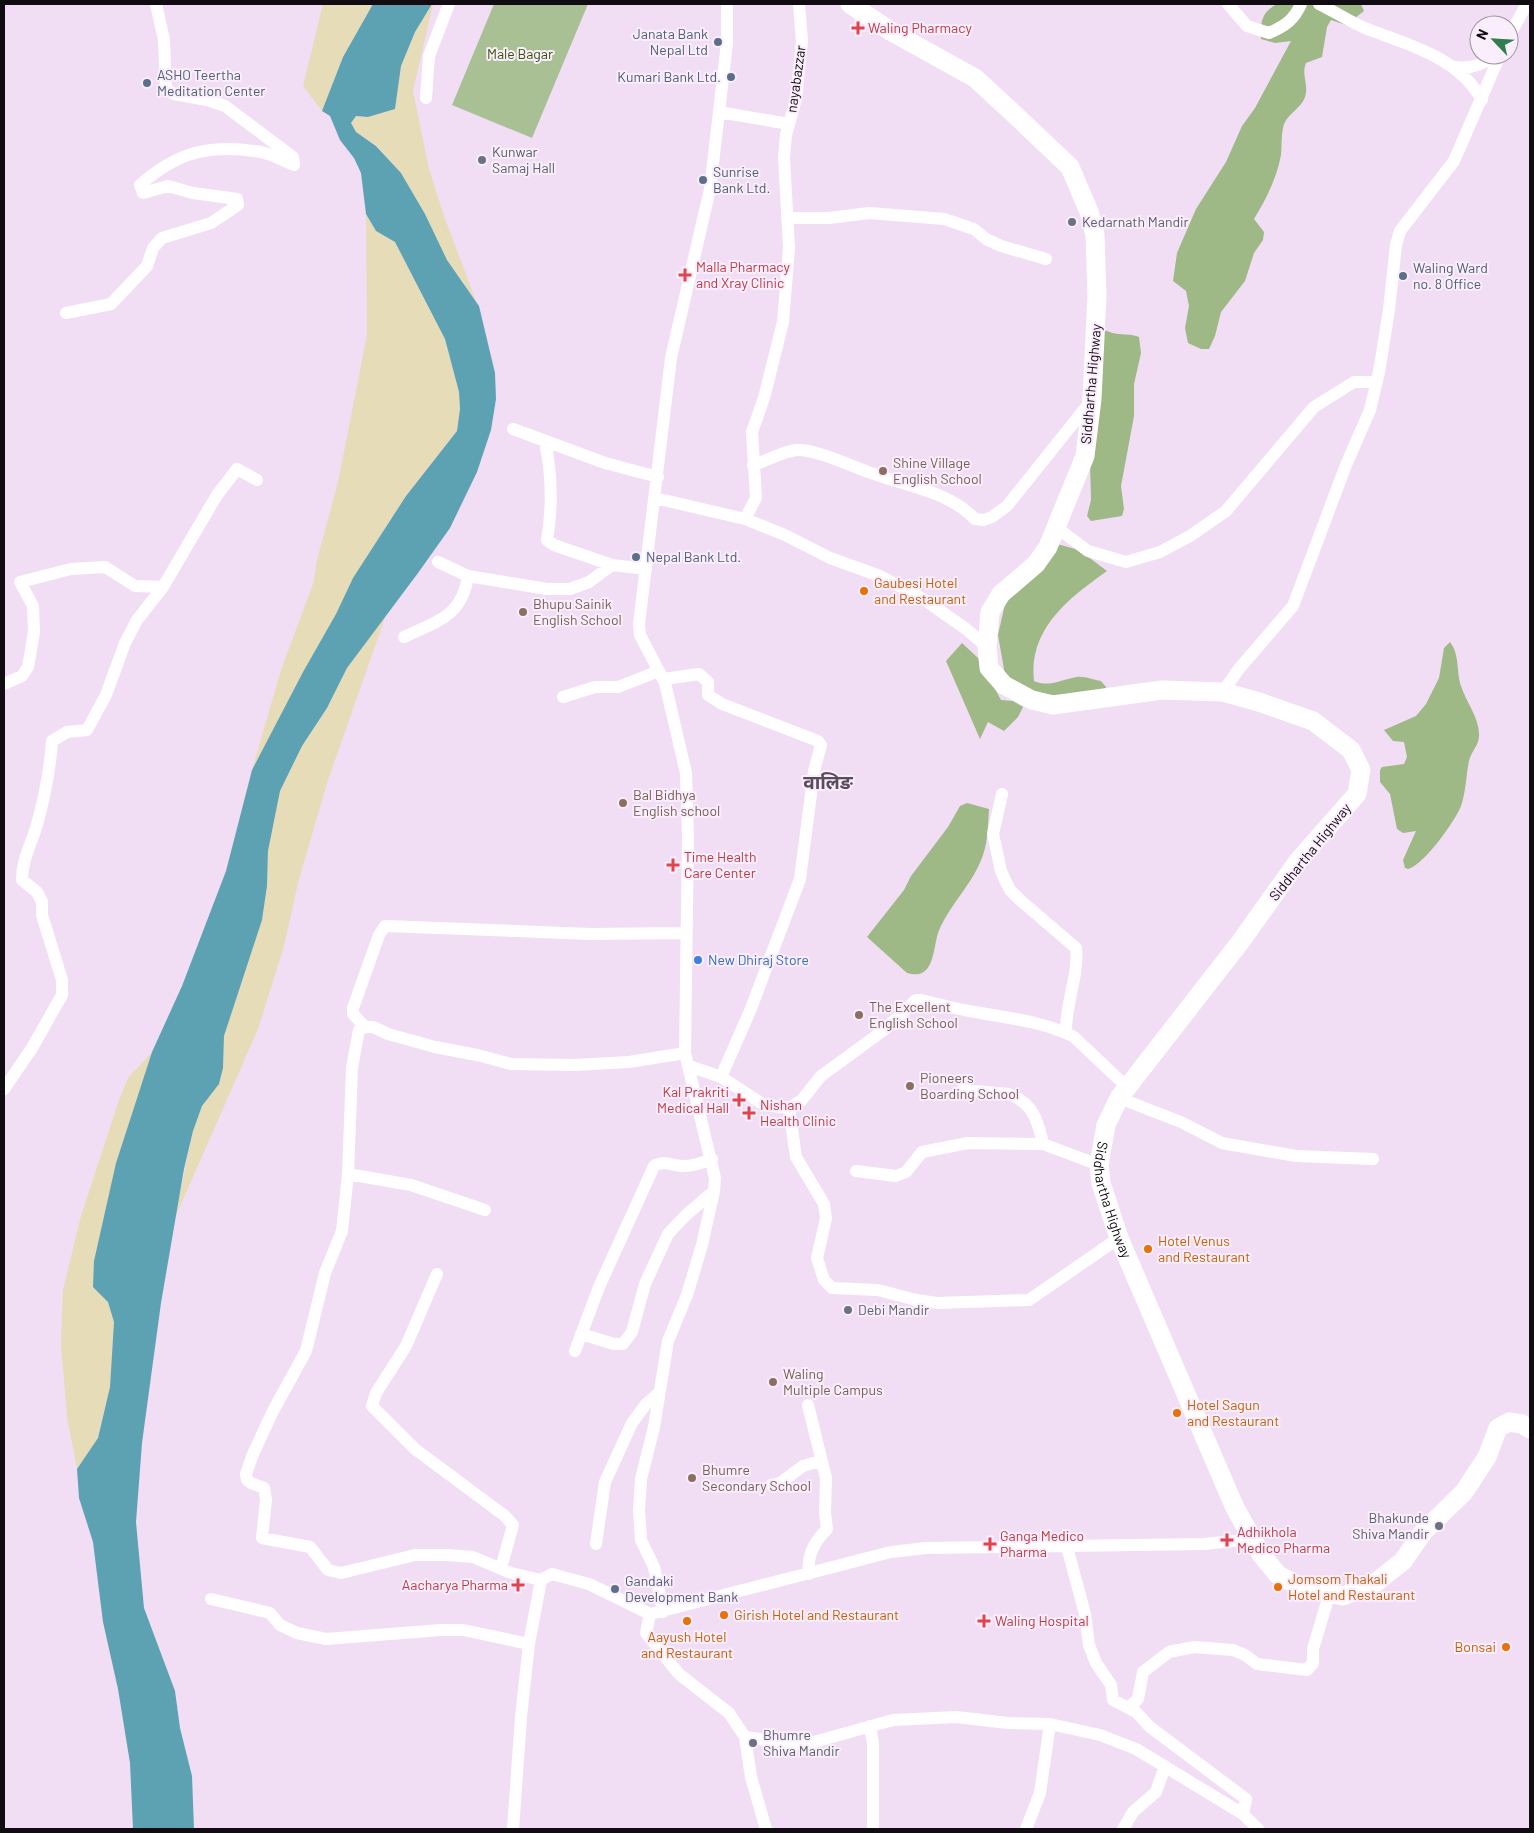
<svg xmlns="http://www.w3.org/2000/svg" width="1534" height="1833" viewBox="0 0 1534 1833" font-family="Barlow,'Noto Sans Devanagari',sans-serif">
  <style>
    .green { fill: #a9c095 }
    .forest { fill: #9eb886 }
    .sand { fill: #e6dcb7 }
    .water { fill: #5ca2b3 }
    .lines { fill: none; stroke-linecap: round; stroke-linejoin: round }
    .minor { stroke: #fff; stroke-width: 12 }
    .highway { stroke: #fff; stroke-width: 19 }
    .health-dot { fill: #e0444e; stroke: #faeefc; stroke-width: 2 }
    .service-dot { fill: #5c6f8a; stroke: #faeefc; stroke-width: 2 }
    .worship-dot { fill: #6b7280; stroke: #faeefc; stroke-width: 2 }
    .education-dot { fill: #8d6e63; stroke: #faeefc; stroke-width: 2 }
    .food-dot { fill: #e8710a; stroke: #faeefc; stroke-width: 2 }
    .shop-dot { fill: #3f7fe0; stroke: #faeefc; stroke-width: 2 }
    .labels { text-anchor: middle; stroke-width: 4; stroke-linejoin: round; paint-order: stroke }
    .health-label { font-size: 14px; fill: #be3a42; stroke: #faeefc; text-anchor: start }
    .service-label { font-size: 14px; fill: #4e5e75; stroke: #faeefc; text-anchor: start }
    .park-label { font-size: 14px; fill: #345206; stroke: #faeefc }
    .street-label { font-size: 14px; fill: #110b12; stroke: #faeefc }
    .worship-label { font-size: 14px; fill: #5b616d; stroke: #faeefc; text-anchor: start }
    .education-label { font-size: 14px; fill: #785e54; stroke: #faeefc; text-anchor: start }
    .food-label { font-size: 14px; fill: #c56008; stroke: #faeefc; text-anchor: start }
    .shop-label { font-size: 14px; fill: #366cbe; stroke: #faeefc; text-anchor: start }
    .district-label { font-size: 19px; font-weight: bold; fill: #5a4b5d; stroke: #faeefc }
  </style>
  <rect width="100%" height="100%" fill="#f1def5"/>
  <path class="green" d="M494,4H588L532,138L452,105Z"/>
  <path class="forest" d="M1277,4H1361L1364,11L1346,25L1331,20L1327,27L1322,57L1306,63C1301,75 1309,85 1305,97C1302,107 1289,113 1284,124C1281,133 1282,145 1281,155C1277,177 1266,200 1254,219L1264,232L1263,240L1254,253L1245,281L1221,312L1215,336L1209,349H1201L1188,343L1185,328L1189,306L1186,291L1173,281L1177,253L1196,209L1226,162L1242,126L1255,108L1291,41L1275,43L1261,39C1260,22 1262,12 1277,4Z
    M1103,330C1109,331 1113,334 1119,334C1127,335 1131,334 1139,337L1141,353L1134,384V416L1121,486L1124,509L1122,516L1091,521L1087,516L1091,500L1090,462L1099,416Z
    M1057,544L1079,550L1107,571C1069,598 1028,629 1034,681C1050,688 1062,679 1077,677C1084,676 1094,680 1101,681L1106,687V695L1044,700L1005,675L998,635L1005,604Z
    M1450,642C1460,655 1456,671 1461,686C1466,702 1480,719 1479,736C1479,745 1471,752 1469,761C1466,775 1466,792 1461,806C1456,820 1423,866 1408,869L1405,868L1403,860L1416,831L1403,833L1397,829L1390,794L1380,782V770L1382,767L1404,764L1407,757L1404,742L1393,741L1384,730L1416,716L1426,704L1439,678L1444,648Z
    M962,643L978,658L1001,700L1013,701L1023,707L1018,717L1004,731L988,722L980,739L946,661Z
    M967,803L989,809C988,823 988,841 983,855C974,882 952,902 940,928C932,944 937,982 907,973L867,937L904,890L911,876L948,827L960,806Z"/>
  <path class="sand" d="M323,4H373L343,57L322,111L303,86Z
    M432,4H433L413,91L429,169L444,216L476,301L447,260L425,214L401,173L377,146L356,132L351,123L356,116L368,117L395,109L401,66L415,32Z
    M366,214L376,231L395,242L445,339L459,392L460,409L457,431L406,496L353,578L336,614L303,672L252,770L281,670L313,584L317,560L338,482L367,335Z
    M386,615L328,780L298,883L284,946L258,1029L175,1218L193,1131L202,1106L219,1084L223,1068L224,1036L262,920L267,886L268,851L280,791L302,746L327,708L347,668Z
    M152,1052L116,1163L93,1287L108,1301L114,1322L110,1387L98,1438L77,1469L67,1417L61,1344L63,1290L81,1216L118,1103L128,1078Z"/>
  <path class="water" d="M373,4H432L415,32L401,66L395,109L368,117L356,116L351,123L356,132L376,146L401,173L425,214L447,260L479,306L495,373L496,399L491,430L477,472L450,528L418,573L347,668L327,708L302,746L280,791L268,851L267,886L262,920L224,1036L223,1068L219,1084L202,1106L193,1131L184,1169L161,1303L142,1443L136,1522L144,1608L175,1691L180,1728L192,1776L194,1829H133L130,1763L118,1689L103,1622L93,1542L79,1498L77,1469L98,1438L110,1387L114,1322L108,1302L93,1287L94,1261L116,1163L152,1052L182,986L226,871L252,770L303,672L336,614L353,578L406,496L457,431L460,409L459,392L445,339L395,242L376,231L366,214L361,173L354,158L340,140L330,116L322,111L343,57Z"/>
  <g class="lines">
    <path class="minor" d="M1228,4L1247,26L1269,33C1285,26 1294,20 1301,4
      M1319,4C1336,12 1353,24 1370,30C1412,46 1459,58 1482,100
      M1509,36L1527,4
      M1451,66C1468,70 1482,66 1495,55
      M426,98L429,56L449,4
      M719,112L789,124
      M789,218H829L869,213L944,219L974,229L986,239L1001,246L1046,259
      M66,313L111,304L147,266L153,248L162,238L211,223L238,205L237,199L193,193L168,186L143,193L140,185C178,151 211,144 261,152C272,154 284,161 294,165L293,157L225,106L207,100L174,94L166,89L164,40L156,4
      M513,429L605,463L658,477
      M545,441C552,475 553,505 547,540L554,545L612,565L646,569
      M753,465C767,461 783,451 797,450C817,449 855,468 874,474C908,486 949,492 975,519L984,520L992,517L1007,506L1091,401
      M655,498L745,519L785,535L830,558L880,576L925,600L966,629L987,647
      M745,519L756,498L752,432L764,398L783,322L789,248L784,157L786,135L796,99L802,41L799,4
      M1056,527L1088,551L1126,562L1160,552L1190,536L1226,511L1314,407L1354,382H1377
      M438,562L468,576L547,589H570L589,582L612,565
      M404,637C437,621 462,617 468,576
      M664,679L699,674L708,682V695L722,704L818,741L821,745L814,771L800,879L750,1011L721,1077
      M4,684L22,676L28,667L34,632L33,606L20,582L71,569L105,567L135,586L163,587
      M1223,692L1238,670L1293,606L1346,465L1370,410L1379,372L1389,310L1396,245L1400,231L1454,161L1500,55
      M563,697L595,687H618L659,671
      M1002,794L993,834L1001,871L1005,880L1010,890L1020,900L1076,948C1079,977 1065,1004 1066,1033
      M365,1027L353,1014V1008L379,935L385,926L591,934L686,933
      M689,1066L721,1077L764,1105L789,1108L796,1157L824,1204L826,1218L817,1258L824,1280L832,1288L878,1290L916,1300L937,1303L1029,1300L1119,1238
      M4,1089L32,1048L62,995V980L42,915V902L37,892L22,880C22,860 30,847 36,828C44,800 50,771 52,741L67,732L87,730L106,695L125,643L137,620L163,587L217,495L237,469L257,480
      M962,1090L1009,1094C1033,1103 1038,1121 1043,1144L1099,1165
      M1119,1098L1181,1122L1222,1143L1296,1156L1373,1159
      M789,1108L801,1101L821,1076L884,1030L916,1000H921C941,1005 961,1010 981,1013C1013,1019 1045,1022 1074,1037L1127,1087
      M856,1171L896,1176L906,1172L922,1152L968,1143L1043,1144
      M348,1174L411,1185L485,1210
      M437,1274L406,1346L376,1393L372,1406L415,1449L505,1516L513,1525L501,1568
      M581,1334L614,1344H623L632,1332L645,1284L668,1234L685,1216L714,1191
      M575,1351L599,1287L654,1166C664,1160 673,1166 683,1166C694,1166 702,1163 712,1159
      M808,1405L826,1478L825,1513L827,1529C814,1542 807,1555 809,1574
      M771,1485L780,1483L803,1466L820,1461
      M596,1544L605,1482L632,1423L646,1404L659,1393
      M1067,1547L1085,1614L1089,1645L1096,1663L1111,1685L1113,1700L1136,1712L1150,1727L1246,1799L1243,1814
      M541,1580L511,1573L473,1557L447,1555H415L341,1573L328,1570L310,1547L262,1538L266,1500L264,1488L251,1483L247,1480L246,1474L253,1454L273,1411L306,1351L325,1273L342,1231L348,1174L352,1068L359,1030L365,1027H373L388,1034L435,1047L477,1055L511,1064L574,1065L629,1062L685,1053
      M211,1599L270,1613L280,1625L297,1633L326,1639L441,1630H463L529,1644
      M663,1612L654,1567L641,1540L639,1511L641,1479L654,1427L668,1341L687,1295L702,1245L714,1191L715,1178L685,1053L688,837L686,773L665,683L640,635L639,624L671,358L710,189L727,43V4
      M650,1614L646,1633L679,1674L729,1713L745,1737L751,1777L766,1829
      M1128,1708L1138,1699L1143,1672L1169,1652L1194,1647L1233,1650L1245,1655L1257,1664L1307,1670L1313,1663V1649L1329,1595
      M870,1726L873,1744V1829
      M745,1737L803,1745L893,1720L956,1717L1008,1723L1050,1724L1100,1735L1136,1749L1243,1814L1258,1829
      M513,1829L521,1717L529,1644L541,1580L552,1574L589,1584L650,1614L891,1552L926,1548L1204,1544L1253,1539
      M1026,1829L1040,1793L1050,1724
      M1123,1829L1133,1812L1156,1792L1165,1766"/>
    <path class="highway" id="s1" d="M850,4L892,32L975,78L1013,113L1070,167L1089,212L1095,235L1097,296L1092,399L1085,456L1048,547L1036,564L1001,594L990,612L987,647L989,668L1004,685L1032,700L1053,705L1162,690L1223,692L1259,702L1313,721L1351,750L1361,770L1357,794L1298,861L1241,941L1119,1098L1106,1125L1099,1165L1101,1183L1119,1238L1235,1508L1261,1554L1278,1575L1303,1588L1343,1596L1374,1584L1403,1561L1423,1532L1464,1492L1487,1457L1498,1428L1509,1422L1522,1424L1530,1429"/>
  </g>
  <g class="health-dot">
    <path d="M855.5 20.5h5v5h5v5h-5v5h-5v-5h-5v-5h5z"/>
    <path d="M682.5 267.5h5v5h5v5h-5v5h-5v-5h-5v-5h5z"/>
    <path d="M670.5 857.5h5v5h5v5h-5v5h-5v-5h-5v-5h5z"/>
    <path d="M736.5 1092.5h5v5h5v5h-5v5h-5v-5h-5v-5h5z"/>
    <path d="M746.5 1105.5h5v5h5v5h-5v5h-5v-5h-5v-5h5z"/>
    <path d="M1224.5 1532.5h5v5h5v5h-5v5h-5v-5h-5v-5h5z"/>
    <path d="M987.5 1536.5h5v5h5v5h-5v5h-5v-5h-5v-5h5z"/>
    <path d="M515.5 1577.5h5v5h5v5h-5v5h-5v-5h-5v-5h5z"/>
    <path d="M981.5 1613.5h5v5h5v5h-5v5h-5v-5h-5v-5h5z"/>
  </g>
  <g class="service-dot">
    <circle cx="718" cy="42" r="5"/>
    <circle cx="731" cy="77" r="5"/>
    <circle cx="147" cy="83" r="5"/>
    <circle cx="703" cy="180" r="5"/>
    <circle cx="1403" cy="276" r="5"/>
    <circle cx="636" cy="557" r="5"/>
    <circle cx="615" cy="1589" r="5"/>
  </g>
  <g class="worship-dot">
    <circle cx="482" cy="160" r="5"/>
    <circle cx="1072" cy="222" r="5"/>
    <circle cx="848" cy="1310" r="5"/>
    <circle cx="1439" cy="1526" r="5"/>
    <circle cx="753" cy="1743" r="5"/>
  </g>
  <g class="education-dot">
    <circle cx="883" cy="471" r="5"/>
    <circle cx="523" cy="612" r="5"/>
    <circle cx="623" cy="803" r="5"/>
    <circle cx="859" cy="1015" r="5"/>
    <circle cx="910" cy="1086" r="5"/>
    <circle cx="773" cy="1382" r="5"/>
    <circle cx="692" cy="1478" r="5"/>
  </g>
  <g class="food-dot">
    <circle cx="864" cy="591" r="5"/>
    <circle cx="1148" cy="1249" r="5"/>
    <circle cx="1177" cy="1413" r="5"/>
    <circle cx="1278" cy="1587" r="5"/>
    <circle cx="724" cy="1615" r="5"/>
    <circle cx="687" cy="1621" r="5"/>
    <circle cx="1506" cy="1647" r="5"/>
  </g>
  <circle class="shop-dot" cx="698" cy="960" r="5"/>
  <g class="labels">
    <g class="health-label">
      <text x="868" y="33">Waling Pharmacy</text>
      <text x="696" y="272">Malla Pharmacy<tspan x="696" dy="16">and Xray Clinic</tspan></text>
      <text x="684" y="862">Time Health<tspan x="684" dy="16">Care Center</tspan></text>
      <text x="729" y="1097" text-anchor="end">Kal Prakriti<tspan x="729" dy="16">Medical Hall</tspan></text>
      <text x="760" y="1110">Nishan<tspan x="760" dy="16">Health Clinic</tspan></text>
      <text x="1237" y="1537">Adhikhola<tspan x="1237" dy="16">Medico Pharma</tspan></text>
      <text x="1000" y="1541">Ganga Medico<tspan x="1000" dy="16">Pharma</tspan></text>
      <text x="508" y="1590" text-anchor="end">Aacharya Pharma</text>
      <text x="995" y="1626">Waling Hospital</text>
    </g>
    <g class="service-label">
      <text x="708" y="39" text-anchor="end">Janata Bank<tspan x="708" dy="16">Nepal Ltd</tspan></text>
      <text x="157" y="80">ASHO Teertha<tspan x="157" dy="16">Meditation Center</tspan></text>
      <text x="721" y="82" text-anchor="end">Kumari Bank Ltd.</text>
      <text x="713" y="177">Sunrise<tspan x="713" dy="16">Bank Ltd.</tspan></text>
      <text x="1413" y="273">Waling Ward<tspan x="1413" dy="16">no. 8 Office</tspan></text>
      <text x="646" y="562">Nepal Bank Ltd.</text>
      <text x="625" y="1586">Gandaki<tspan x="625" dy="16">Development Bank</tspan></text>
    </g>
    <g class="park-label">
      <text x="520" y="59">Male Bagar</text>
    </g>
    <g class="street-label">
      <text transform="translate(796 79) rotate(-82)" y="5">nayabazzar</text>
      <text transform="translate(1091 384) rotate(-85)" y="5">Siddhartha Highway</text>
      <text transform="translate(1310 852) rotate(-51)" y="5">Siddhartha Highway</text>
      <text dy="5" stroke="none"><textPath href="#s1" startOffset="1742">Siddhartha Highway</textPath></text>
    </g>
    <g class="worship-label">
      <text x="492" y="157">Kunwar<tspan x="492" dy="16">Samaj Hall</tspan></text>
      <text x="1082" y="227">Kedarnath Mandir</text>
      <text x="858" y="1315">Debi Mandir</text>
      <text x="1429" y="1523" text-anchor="end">Bhakunde<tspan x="1429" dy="16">Shiva Mandir</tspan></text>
      <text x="763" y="1740">Bhumre<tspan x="763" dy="16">Shiva Mandir</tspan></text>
    </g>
    <g class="education-label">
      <text x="893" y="468">Shine Village<tspan x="893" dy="16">English School</tspan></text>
      <text x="533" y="609">Bhupu Sainik<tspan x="533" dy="16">English School</tspan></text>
      <text x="633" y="800">Bal Bidhya<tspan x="633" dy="16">English school</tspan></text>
      <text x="869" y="1012">The Excellent<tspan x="869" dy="16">English School</tspan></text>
      <text x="920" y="1083">Pioneers<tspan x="920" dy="16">Boarding School</tspan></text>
      <text x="783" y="1379">Waling<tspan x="783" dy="16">Multiple Campus</tspan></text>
      <text x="702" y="1475">Bhumre<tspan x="702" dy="16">Secondary School</tspan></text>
    </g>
    <g class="food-label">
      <text x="874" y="588">Gaubesi Hotel<tspan x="874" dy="16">and Restaurant</tspan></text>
      <text x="1158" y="1246">Hotel Venus<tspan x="1158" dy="16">and Restaurant</tspan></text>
      <text x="1187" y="1410">Hotel Sagun<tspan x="1187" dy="16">and Restaurant</tspan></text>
      <text x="1288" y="1584">Jomsom Thakali<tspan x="1288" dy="16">Hotel and Restaurant</tspan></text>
      <text x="734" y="1620">Girish Hotel and Restaurant</text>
      <text x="687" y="1642" text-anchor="middle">Aayush Hotel<tspan x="687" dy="16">and Restaurant</tspan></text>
      <text x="1496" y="1652" text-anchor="end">Bonsai</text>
    </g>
    <g class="shop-label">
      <text x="708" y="965">New Dhiraj Store</text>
    </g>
    <g class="district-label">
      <text x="828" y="789">वालिङ</text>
    </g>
  </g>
  <rect width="1534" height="1833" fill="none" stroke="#110b12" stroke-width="10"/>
  <g transform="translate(1494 40) rotate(295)"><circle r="24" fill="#faeefc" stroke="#9d939e"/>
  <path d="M0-4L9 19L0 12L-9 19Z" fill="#307d4d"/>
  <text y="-8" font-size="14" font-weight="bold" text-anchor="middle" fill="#110b12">N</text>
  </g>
</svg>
